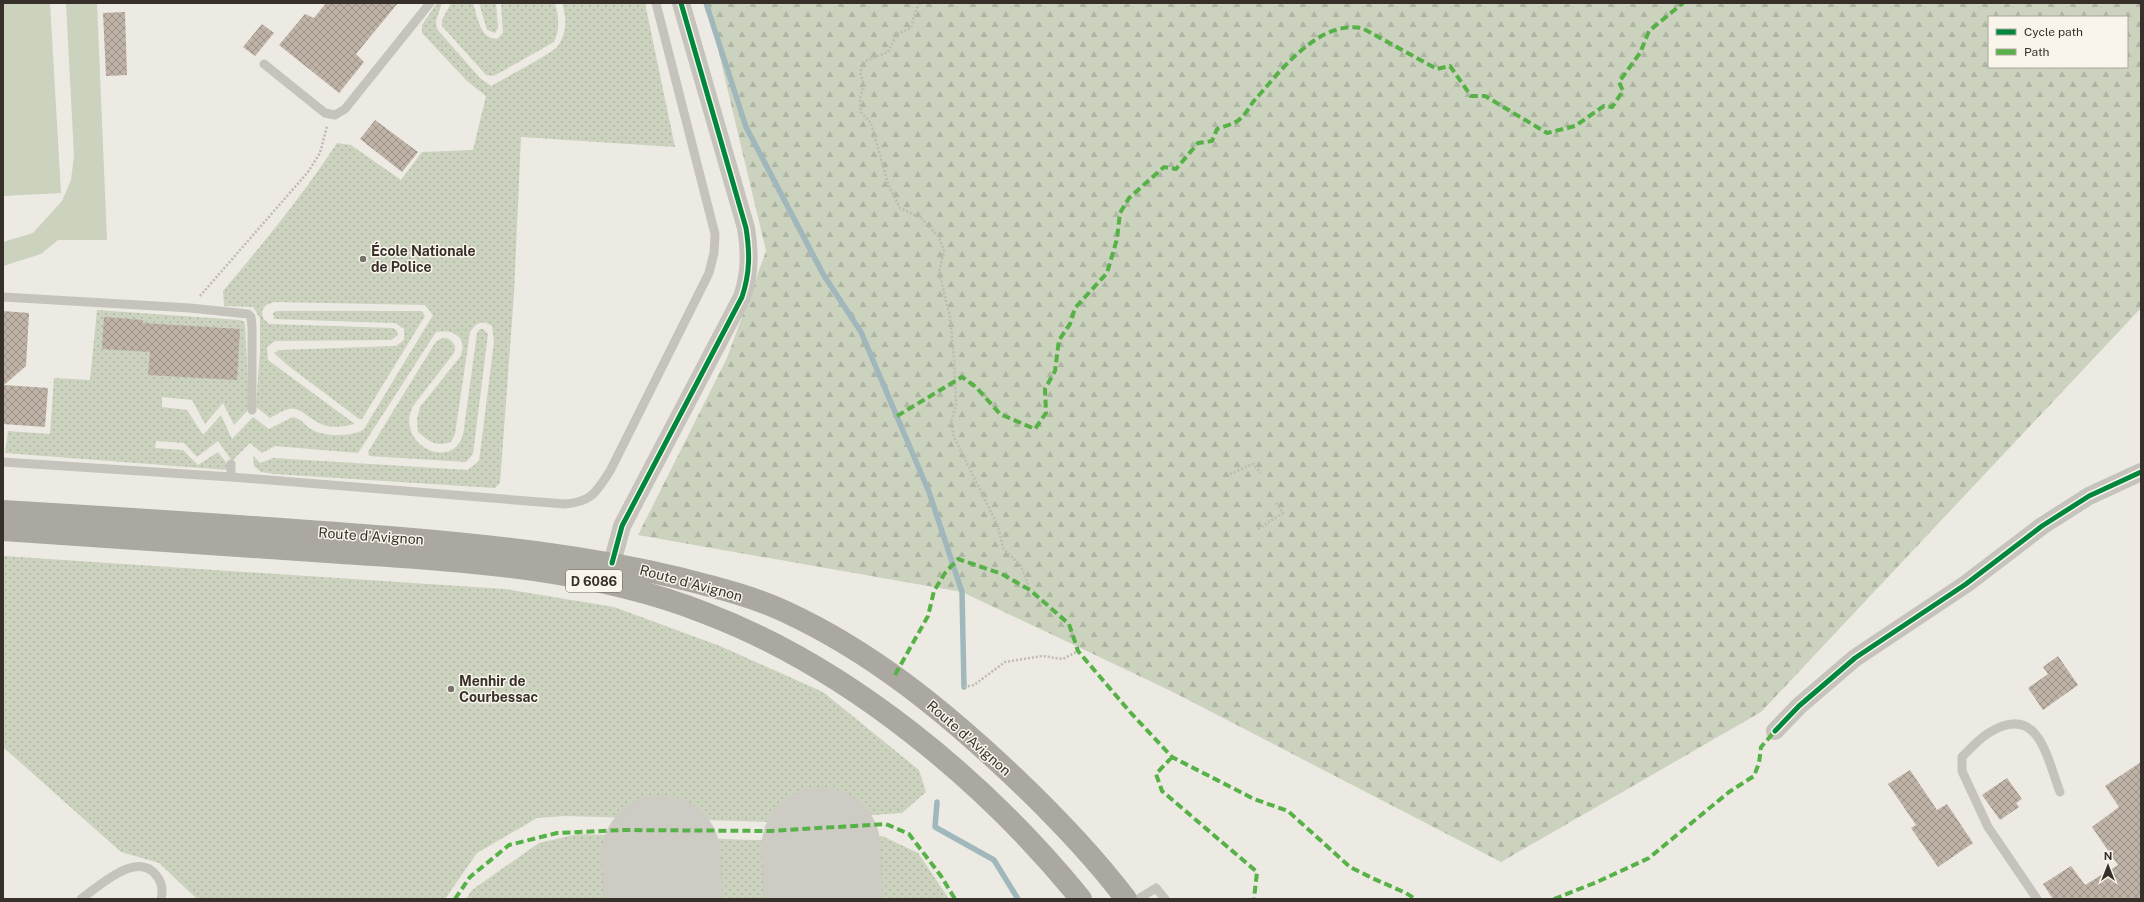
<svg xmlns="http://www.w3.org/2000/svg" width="2144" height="902" viewBox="0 0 2144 902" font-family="'Public Sans',sans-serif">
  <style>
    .grass { fill: url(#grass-dots) }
    .forest { fill: url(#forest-firs); fill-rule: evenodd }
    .pitch { fill: #cbd2be }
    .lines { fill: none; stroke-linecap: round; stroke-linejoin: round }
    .stream { stroke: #a0b8bc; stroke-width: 5.5 }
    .runway { stroke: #cecac4; stroke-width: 119 }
    .building { fill: url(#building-cross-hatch) }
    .path { stroke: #bfbbb4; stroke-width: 2.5; stroke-dasharray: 2 2; stroke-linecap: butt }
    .service { stroke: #c6c2bc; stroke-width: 9 }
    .minor { stroke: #c6c2bc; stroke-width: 18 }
    .primary { stroke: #aba7a1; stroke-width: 22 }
    .quiet { stroke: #56b246; stroke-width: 4; stroke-dasharray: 8 4; stroke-linecap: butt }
    .cycleway-casing { stroke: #f9f5eb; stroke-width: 8 }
    .cycleway { stroke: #00873e; stroke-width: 5 }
    .poi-dot { fill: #77716b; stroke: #f9f5eb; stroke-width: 1.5 }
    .labels { text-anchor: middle; stroke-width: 3; stroke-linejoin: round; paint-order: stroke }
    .shield { fill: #f9f5eb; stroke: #716b64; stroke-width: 1 }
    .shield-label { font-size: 13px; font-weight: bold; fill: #37302a }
    .poi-label { font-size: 14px; font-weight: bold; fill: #37302a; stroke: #f9f5eb; text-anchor: start }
    .street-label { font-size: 14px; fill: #37302a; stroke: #f9f5eb }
  </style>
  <defs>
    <pattern id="grass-dots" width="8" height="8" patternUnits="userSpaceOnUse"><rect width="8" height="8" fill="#cbd2be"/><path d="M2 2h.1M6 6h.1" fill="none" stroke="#afb5a3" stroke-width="1.8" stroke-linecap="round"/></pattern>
    <pattern id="forest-firs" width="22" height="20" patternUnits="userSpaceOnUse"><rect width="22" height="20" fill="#cbd2be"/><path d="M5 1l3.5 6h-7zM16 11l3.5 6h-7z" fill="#afb5a3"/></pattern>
    <pattern id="building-cross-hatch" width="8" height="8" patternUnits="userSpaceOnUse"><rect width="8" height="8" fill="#bfb2a6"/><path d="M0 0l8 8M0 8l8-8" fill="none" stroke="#9c9187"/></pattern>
  </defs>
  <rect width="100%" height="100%" fill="#edeae3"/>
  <path class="grass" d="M437,3H442L436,21L437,29L480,78L491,86C503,79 551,54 557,47C567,34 567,18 562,3H645L675,147L521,137L514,293L500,483L495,488L274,474L261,472L254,466L253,455L260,463L273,458L468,470L479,461L494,342L492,326C482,319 476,323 470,332L455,434L451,442C435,447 430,442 418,432L417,419L420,407L460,357C469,339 454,328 436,332L358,453L275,446L262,453L250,443L232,461L218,441L197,457L184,443L156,441L155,448L183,450L198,465L218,452L228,465V470L5,453L8,431L50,434L54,378L90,380L97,310L240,320L245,322L249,409L234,425L223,403L205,424L192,400L162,397V407L187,410L203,435L221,415L232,439L253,417L269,429L293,417C302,419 304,425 311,429C322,437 355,437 364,429L433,315L425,305L274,302L266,305L262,311L263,318L269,324L393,328L397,331L398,335L391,340L275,341L267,347L268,360L355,424C343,427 328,429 317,422C295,408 297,402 270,418L256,407L260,350V318L253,307L224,306L223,291C263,244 303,195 337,143L351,145L401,180L422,152L473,150L486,96L467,81L422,33V25Z
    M451,3H473C478,17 479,38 497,39L503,33L501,3H555C559,17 560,29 554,42L501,72L493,76L486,75L442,26V20Z
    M479,3H496L498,28L495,33L487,30Z
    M276,311H422L425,316L362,419H359L286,364L274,353L279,350L396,346L404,340V329L395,323L274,319L273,313Z
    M480,329H483L488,334L473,454L466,462L369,456L368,452L435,343C443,335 450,337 455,346L454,353L413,406C394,443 451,473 463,435L477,333Z
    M3,556L505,589L614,607L720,646L823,692L919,770L926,792L902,813L774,822L565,816L537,818L477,853L445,899H197L159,863L121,852L3,747Z
    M578,834L754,840L882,836L918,853L949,899H466L472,890L539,843Z"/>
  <path class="forest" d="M707,3H2141V308L1761,712L1501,862L1171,691L962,592L638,535L727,358L766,251ZM1989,17H2127V67H1989Z"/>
  <path class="pitch" d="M3,3H50L61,193L3,196Z
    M66,3H97L107,240H58L41,254L3,266V242L33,233L62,201L71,180L74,156Z"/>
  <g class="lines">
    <path class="stream" d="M706,3L746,127L823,274L861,332L929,492L962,592L964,687
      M937,802L935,827L994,860L1018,899"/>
    <path class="runway" d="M821,847L823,899
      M661,855L663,899"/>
  </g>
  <path class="building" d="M326,3H398L356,54L364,62L339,93L279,45L305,14L314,18Z
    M125,12L127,75L106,76L103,13Z
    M262,24L274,33L255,56L243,47Z
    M375,120L418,152L402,172L360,139Z
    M3,311L29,313L26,366L4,385L48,388L45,427L3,424Z
    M104,317L143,320V323L240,329L237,380L148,375L150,352L102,349Z
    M2058,656L2078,685L2043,710L2028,688L2048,674L2043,667Z
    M2141,762V899H2053L2043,884L2071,866L2085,885L2118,865L2092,827L2119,807L2105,786Z
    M1910,770L1937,810L1947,804L1973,843L1938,867L1911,828L1916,825L1888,784Z
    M2007,778L2022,799L2016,803L2019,807L2000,820L1982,795Z"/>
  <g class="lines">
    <path class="path" d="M920,3L915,12L911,28L897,34L888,52L865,61L860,72L864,85L860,99L861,112L871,123L888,184L900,208L921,218L939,237L944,251L939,272L950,317L954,359L956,405L951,422L954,437L998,526L1003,548L1021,566L1030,590
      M200,296L308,172L320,153L327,126
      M1230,474L1253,464L1261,473
      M1258,529L1283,513L1276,503
      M964,687L974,685L1005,662L1042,656L1063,659L1078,651"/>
    <path class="service" d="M264,64L325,113L335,115L345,109L430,3
      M3,297L190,308L248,314L251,317L252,327V410
      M3,462L231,477L565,504C592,502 596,492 610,471L709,273L714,253L715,234L656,3
      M231,464V477
      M81,899C98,887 137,850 156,875C162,882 163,891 161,899
      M1138,899L1156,888L1165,899
      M2037,899L1988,827L1962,771V757C1970,749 1978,740 1987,734C2038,701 2046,755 2060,792"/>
    <path class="minor" d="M612,563L622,526L742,297C750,273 750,253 746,228L681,3
      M1775,731L1799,706L1855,658L1966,584L2042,526L2089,496L2141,472"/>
    <path class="primary" d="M3,511C136,519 269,527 401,538C495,546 587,556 679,578C714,587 752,596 786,612C872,652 943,710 1012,775C1052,813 1092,854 1126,899
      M3,530C116,538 229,545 342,553C464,561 591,568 705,613C848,667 985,781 1081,899"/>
    <path class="quiet" d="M897,416L962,377L976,387L1000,414L1035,429L1046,413L1045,389L1055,371L1059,340L1070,324L1075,308L1107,273L1117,239L1120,213L1129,198L1164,167L1176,169L1198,143L1212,141L1217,129C1224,126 1235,124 1240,119C1245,115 1249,108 1253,102C1279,73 1317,20 1362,28L1437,69L1450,66L1471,96H1485L1547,133L1575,126L1604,106L1612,107L1623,91L1619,82L1640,53L1649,31L1683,3
      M895,675L928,616L934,591L945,573L958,559L1002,574L1030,590L1069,624L1078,651L1130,712L1172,757L1254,799L1288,811L1350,867L1372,878L1406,893L1415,899
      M1172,757L1156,774L1162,791L1257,872L1254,899
      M455,899L470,877L509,845L557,833L624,830L770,831L886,824L909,834L941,876L955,899
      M1554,899L1597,882L1649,858L1729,792L1754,776L1759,763L1761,747L1775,731"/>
    <defs>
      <path id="cycleway" d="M612,563L622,526L742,297C750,273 750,253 746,228L681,3
        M1775,731L1799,706L1855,658L1966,584L2042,526L2089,496L2141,472"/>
    </defs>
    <use href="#cycleway" class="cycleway-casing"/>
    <use href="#cycleway" class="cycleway"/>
  </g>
  <g class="poi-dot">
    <circle cx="363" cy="259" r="4"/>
    <circle cx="451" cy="689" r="4"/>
  </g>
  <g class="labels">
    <rect class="shield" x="566" y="570" width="56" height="22" rx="3"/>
    <g class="shield-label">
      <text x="594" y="586">D 6086</text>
    </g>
    <g class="poi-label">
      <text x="371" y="256">École Nationale<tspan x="371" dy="16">de Police</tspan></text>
      <text x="459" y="686">Menhir de<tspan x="459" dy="16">Courbessac</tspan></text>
    </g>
    <g class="street-label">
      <text transform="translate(371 536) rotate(4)" y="5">Route d'Avignon</text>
      <text transform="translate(691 583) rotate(15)" y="5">Route d'Avignon</text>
      <text transform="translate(969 738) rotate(41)" y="5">Route d'Avignon</text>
    </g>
  </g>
  <rect width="2144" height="902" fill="none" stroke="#37302a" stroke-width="8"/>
  <rect x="1988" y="16" width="140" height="52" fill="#f9f5eb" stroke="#aba69e"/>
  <rect x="1996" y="29" width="20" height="6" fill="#00873e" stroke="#aba69e"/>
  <text x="2024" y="36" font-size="12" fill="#37302a">Cycle path</text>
  <rect x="1996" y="49" width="20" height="6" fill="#56b246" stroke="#aba69e"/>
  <text x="2024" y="56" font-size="12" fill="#37302a">Path</text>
  <g transform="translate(2108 866)" stroke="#f9f5eb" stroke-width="3" paint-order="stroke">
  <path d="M0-3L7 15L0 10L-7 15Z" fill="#37302a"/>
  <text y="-6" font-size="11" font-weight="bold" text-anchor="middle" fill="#37302a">N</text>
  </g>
</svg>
